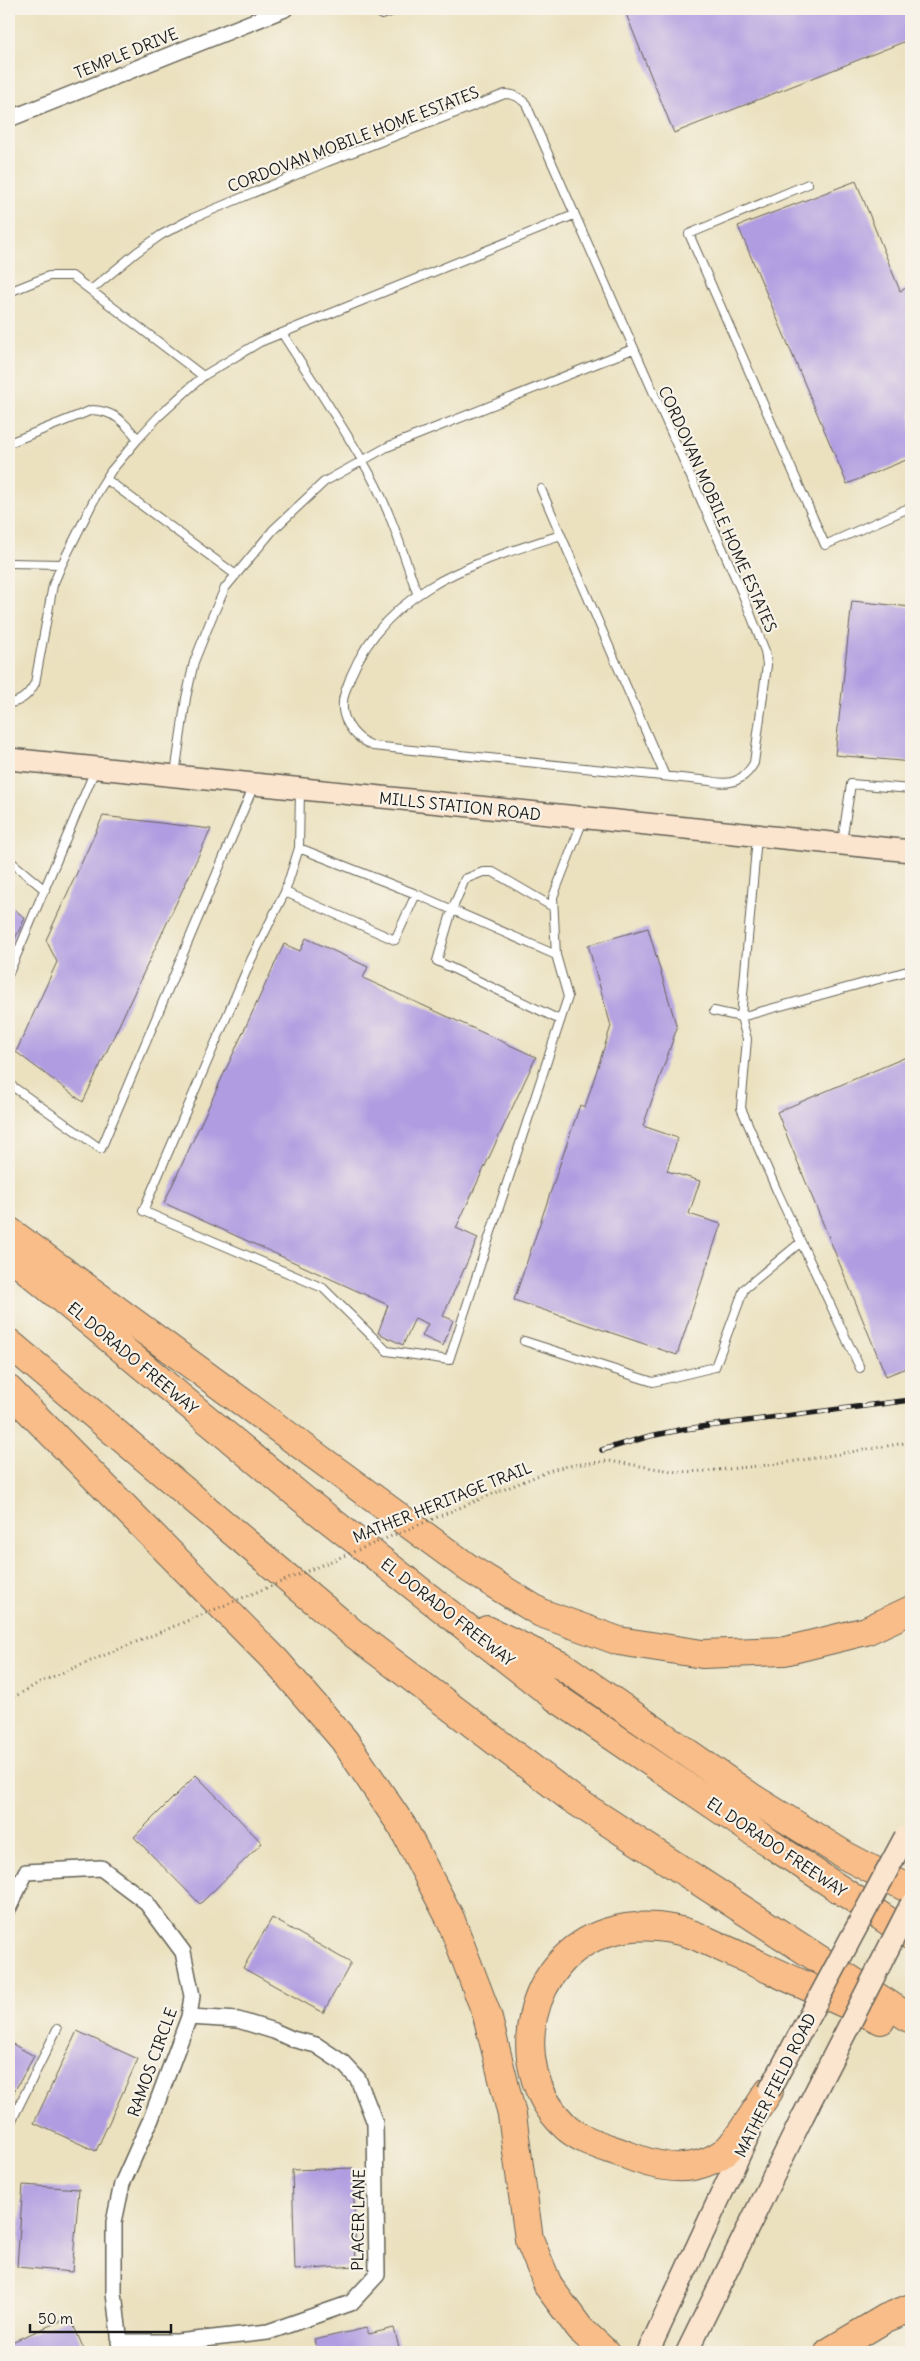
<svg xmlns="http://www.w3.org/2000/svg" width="920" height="2361" viewBox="0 0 920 2361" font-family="Delius,sans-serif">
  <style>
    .building { fill: #b09ce1 }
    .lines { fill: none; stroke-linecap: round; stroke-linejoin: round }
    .lane-casing { stroke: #646155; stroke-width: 10 }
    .street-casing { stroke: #646155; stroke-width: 18 }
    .secondary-casing { stroke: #646155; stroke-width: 24 }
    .highway-casing { stroke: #646155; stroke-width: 30 }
    .path { stroke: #646155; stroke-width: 3; stroke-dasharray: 1 4; stroke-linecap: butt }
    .lane { stroke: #fff; stroke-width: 8 }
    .street { stroke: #fff; stroke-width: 15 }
    .secondary { stroke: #fce5cf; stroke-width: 21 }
    .highway { stroke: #f8bd88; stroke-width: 28 }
    .rail-casing { stroke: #1c1c1c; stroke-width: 5.5 }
    .rail { stroke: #f7f3e8; stroke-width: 4; stroke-dasharray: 11; stroke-linecap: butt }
    .secondary-bridge-casing { stroke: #646155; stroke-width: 24; stroke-linecap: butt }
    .path-bridge { stroke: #646155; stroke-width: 3; stroke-dasharray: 1 4; stroke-linecap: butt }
    .secondary-bridge { stroke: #fce5cf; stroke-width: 21 }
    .labels { text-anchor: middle; stroke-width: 4.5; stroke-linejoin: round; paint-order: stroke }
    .street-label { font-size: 16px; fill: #1c1c1c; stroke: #f7f3e8 }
  </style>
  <rect width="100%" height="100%" fill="#f7f3e8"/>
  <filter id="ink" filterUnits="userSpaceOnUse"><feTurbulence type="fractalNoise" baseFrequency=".02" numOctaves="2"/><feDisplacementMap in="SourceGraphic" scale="10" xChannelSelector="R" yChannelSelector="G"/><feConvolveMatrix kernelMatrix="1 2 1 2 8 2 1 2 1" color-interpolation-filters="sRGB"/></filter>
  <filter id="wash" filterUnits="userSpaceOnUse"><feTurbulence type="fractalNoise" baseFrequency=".0096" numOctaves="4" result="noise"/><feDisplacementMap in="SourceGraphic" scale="20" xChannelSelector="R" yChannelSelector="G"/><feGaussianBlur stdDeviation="1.12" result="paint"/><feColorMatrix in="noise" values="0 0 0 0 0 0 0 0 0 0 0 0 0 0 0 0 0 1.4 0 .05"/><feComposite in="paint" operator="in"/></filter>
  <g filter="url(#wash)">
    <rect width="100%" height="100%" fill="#ebe1bf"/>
    <g id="blocks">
      <path class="building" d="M640,9H911V39L674,133L626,14Z
        M856,181L900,291L911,286V458L847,484L738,226Z
        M852,601L911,607V762L835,755Z
        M103,816L211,829L83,1102L16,1052L57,962L46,940Z
        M9,905L25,918L9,951Z
        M648,928L677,1028L643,1126L678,1138L667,1171L700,1181L689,1214L721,1224L677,1355L514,1300L580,1105L585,1107L611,1026L588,945Z
        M306,938L368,967L363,978L536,1057L456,1228L478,1238L443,1316L453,1320L443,1346L422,1336L428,1324L415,1318L403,1345L378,1333L388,1305L164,1203L284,944L300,951Z
        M911,1055V1366L886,1376L777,1112Z
        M196,1775L262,1843L200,1904L134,1837Z
        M272,1918L351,1963L323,2013L243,1968Z
        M77,2031L138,2059L96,2151L34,2123Z
        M9,2042L34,2056L9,2101Z
        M353,2168L356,2266L295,2270L292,2170Z
        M23,2185L79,2189L72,2272L17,2267Z
        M70,2317L85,2352H9V2343Z
        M366,2328L369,2334L394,2328L400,2352H317L314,2340Z"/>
    </g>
  </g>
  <g filter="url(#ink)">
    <use href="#blocks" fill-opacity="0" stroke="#646155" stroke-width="1"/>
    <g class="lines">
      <defs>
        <path id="lane" d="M377,9L382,15L398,9
          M808,184L689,234L825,545L911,507
          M91,290L137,252L161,235L193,218L327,162L505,94C514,94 519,97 526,104L743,595L765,651L767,665L754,763C744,781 730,786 710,781L373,746C352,737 337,716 345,692C377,591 469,564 561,535
          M9,292L49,276H72L203,376
          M282,333C312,380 344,427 371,476C391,513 403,553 417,593
          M9,443L92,410C115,411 124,422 138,439
          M106,479L236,575
          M541,489L665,776
          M9,563L62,564
          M9,703C22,702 29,694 35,683L53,585L62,564L99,490L111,471L138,439L159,416L203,376L260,342L574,215
          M175,774L186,698L194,662L212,617L225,588L273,530L324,482L387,447L633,349
          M300,790L299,848L285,892L251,960L143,1211L323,1288L387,1351L449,1360L568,997L556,955L553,897L583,820
          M757,837L741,1017L747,1039L741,1108L777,1191L860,1368
          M842,842L851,784L911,789
          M299,848L416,894L556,955
          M9,860L45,890
          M285,892L395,940L416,894
          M553,907L493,872H483L465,879L452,910L437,961L560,1020
          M9,973L95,770
          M714,1011L741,1017L911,970
          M9,1084L101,1149L254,785
          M524,1341L653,1382L715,1367L744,1289L801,1242
          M9,2126L57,2029"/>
        <path id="street" d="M9,119L285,9
          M9,1907L26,1872L101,1868L145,1901L183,1952L192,1996L189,2017L151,2119L122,2184L114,2222V2293L121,2352
          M119,2342H177L268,2332L351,2303L377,2275L375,2123L358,2079L343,2063L316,2045L292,2039L274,2031L238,2020L189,2017"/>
        <path id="secondary" d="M9,759L911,851
          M648,2352L750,2132
          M687,2352L803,2116"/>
        <path id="highway" d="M9,1231L470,1569L541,1613L619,1641L702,1654L785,1651L866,1631L911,1610
          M9,1255L303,1499L555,1697L780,1850L911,1936
          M9,1343L353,1633L571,1798L911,2019
          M9,1390L277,1662L344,1740L402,1826L450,1918L487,2015L512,2115L529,2239L549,2287L580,2329L605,2352
          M487,1630L564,1667L754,1799L846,1856L911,1890
          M769,2091C759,2105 738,2140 727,2150C696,2175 661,2169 627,2155C606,2147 579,2141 563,2124C504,2066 528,1957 608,1932C638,1923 665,1925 694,1935L881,2020
          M829,2352L886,2318L911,2308"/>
      </defs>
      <use href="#lane" class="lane-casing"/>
      <use href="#street" class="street-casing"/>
      <use href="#secondary" class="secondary-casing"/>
      <use href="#highway" class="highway-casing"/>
      <path class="path" d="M500,1491L554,1469L573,1465L609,1461L678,1472L708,1471L778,1464L911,1442
        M9,1700L40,1682L141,1640"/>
      <use href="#lane" class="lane"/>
      <use href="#street" class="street"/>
      <use href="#secondary" class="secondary"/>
      <use href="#highway" class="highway"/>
      <defs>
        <path id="rail" d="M602,1450L650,1436L685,1429L911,1400"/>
      </defs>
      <use href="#rail" class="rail-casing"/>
      <use href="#rail" class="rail"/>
      <defs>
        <path id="secondary-bridge" d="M769,2091L905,1837
          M803,2116L911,1904"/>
      </defs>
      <use href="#secondary-bridge" class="secondary-bridge-casing"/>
      <path class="path-bridge" d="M141,1640L500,1491"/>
      <use href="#secondary-bridge" class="secondary-bridge"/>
    </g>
  </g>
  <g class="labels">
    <g class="street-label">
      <text transform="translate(126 53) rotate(-22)" y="6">TEMPLE DRIVE</text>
      <text transform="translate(353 139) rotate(-21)" y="6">CORDOVAN MOBILE HOME ESTATES</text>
      <text transform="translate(718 509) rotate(66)" y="6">CORDOVAN MOBILE HOME ESTATES</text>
      <text transform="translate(460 806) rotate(6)" y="6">MILLS STATION ROAD</text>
      <text transform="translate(133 1358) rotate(40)" y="6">EL DORADO FREEWAY</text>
      <text transform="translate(442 1502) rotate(-22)" y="6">MATHER HERITAGE TRAIL</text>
      <text transform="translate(448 1612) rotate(38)" y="6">EL DORADO FREEWAY</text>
      <text transform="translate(777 1847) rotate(34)" y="6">EL DORADO FREEWAY</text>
      <text transform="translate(152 2062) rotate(-70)" y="6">RAMOS CIRCLE</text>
      <text transform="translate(775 2085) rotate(-63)" y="6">MATHER FIELD ROAD</text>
      <text transform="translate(358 2220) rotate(-89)" y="6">PLACER LANE</text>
    </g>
  </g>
  <rect width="920" height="2361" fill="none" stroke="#f7f3e8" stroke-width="30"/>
  <path d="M30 2324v8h141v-8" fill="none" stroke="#1c1c1c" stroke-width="2.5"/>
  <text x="38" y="2324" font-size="15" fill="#1c1c1c" stroke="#f7f3e8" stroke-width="4" paint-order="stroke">50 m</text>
</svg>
